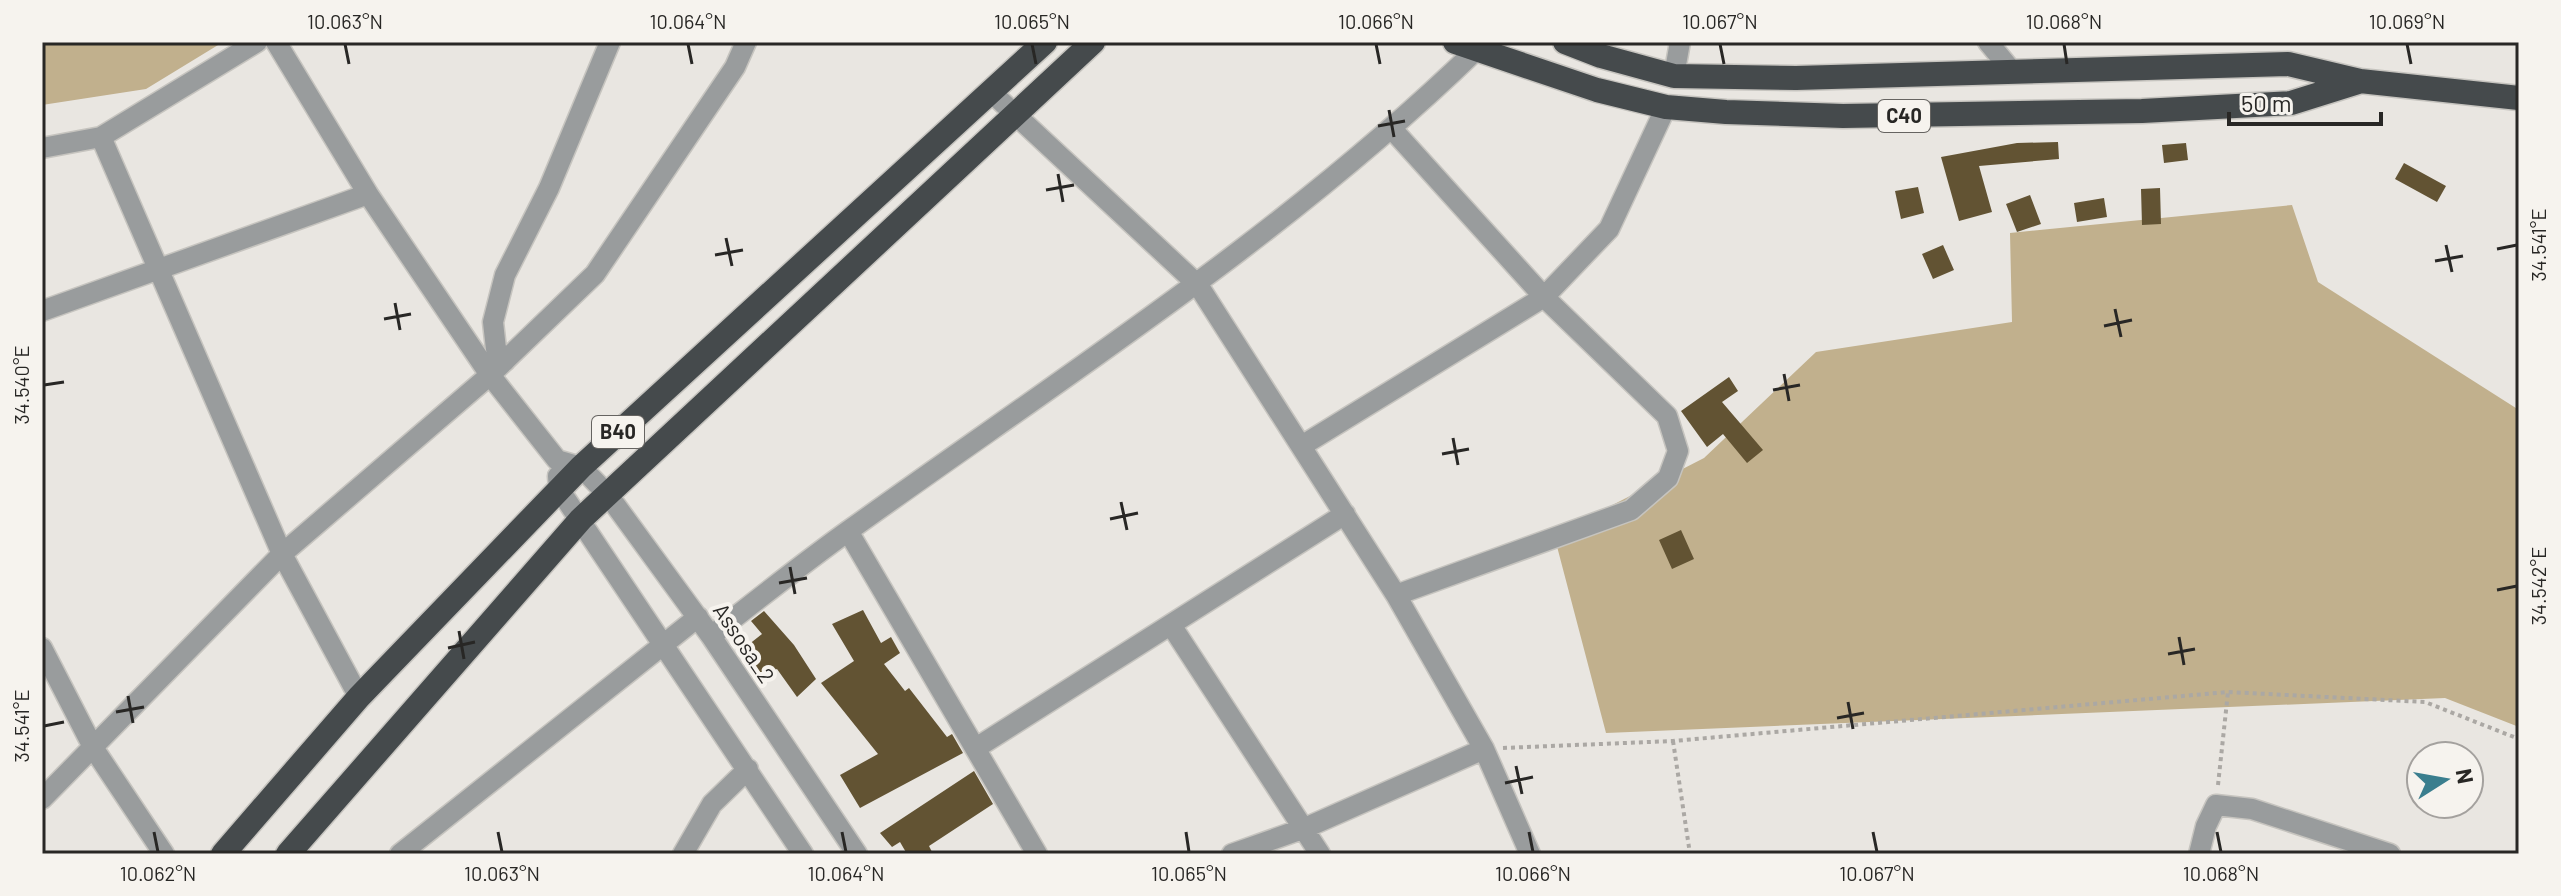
<svg xmlns="http://www.w3.org/2000/svg" width="2561" height="896" viewBox="0 0 2561 896" font-family="Barlow,sans-serif">
  <style>
    .forest { fill: #c1b08d }
    .building { fill: #625333 }
    .lines { fill: none; stroke-linecap: round; stroke-linejoin: round }
    .minor-casing { stroke: #c6c4bf; stroke-width: 23 }
    .highway-casing { stroke: #c6c4bf; stroke-width: 27 }
    .path { stroke: #aba8a4; stroke-width: 4; stroke-dasharray: 4 4; stroke-linecap: butt }
    .minor { stroke: #999c9d; stroke-width: 20 }
    .highway { stroke: #454a4c; stroke-width: 24 }
    .ticks { fill: none; stroke: #282725; stroke-width: 3 }
    .labels { text-anchor: middle; stroke-width: 8; stroke-linejoin: round; paint-order: stroke }
    .shield { fill: #f6f3ee; stroke: #666461; stroke-width: 2 }
    .shield-label { font-size: 20px; font-weight: bold; fill: #282725 }
    .street-label { font-size: 22px; fill: #282725; stroke: #f6f3ee }
    .neatline { fill: none; stroke: #282725; stroke-width: 3 }
    .ticks-label { font-size: 20px; text-anchor: middle; fill: #282725 }
  </style>
  <rect width="100%" height="100%" fill="#e9e6e1"/>
  <path class="forest" d="M42,42H223L146,89L42,105Z
    M2292,205L2318,282L2519,410V727L2445,698L1606,733L1554,535L1704,458L1816,352L2012,322L2010,233Z"/>
  <path class="building" d="M2058,142L2059,159L1979,166L1992,212L1959,221L1941,157L2017,143Z
    M2186,143L2188,160L2164,163L2162,145Z
    M2404,163L2446,186L2437,202L2395,179Z
    M1918,187L1924,213L1901,219L1895,191Z
    M2160,188L2161,224L2142,225L2141,189Z
    M2030,195L2041,224L2017,232L2006,204Z
    M2104,198L2107,217L2077,222L2074,203Z
    M1943,245L1954,270L1933,279L1922,254Z
    M1729,377L1738,391L1722,402L1763,450L1747,463L1723,434L1707,447L1681,411Z
    M1681,530L1694,559L1672,569L1659,540Z
    M863,610L881,643L891,637L900,653L884,664L905,691L909,688L947,737L952,734L963,753L860,808L840,775L878,754L821,683L854,661L832,624Z
    M764,611L794,645L816,679L797,697L777,669L762,675L743,649L762,634L751,621Z
    M974,771L993,804L929,846L933,854H907L900,842L892,847L880,833Z"/>
  <g class="lines">
    <defs>
      <path id="minor" d="M276,42L368,194L490,375L557,460L581,467L608,495L711,636L857,854
        M1988,42L2011,70
        M1674,76L1680,42
        M990,91L1198,285L1396,595L1484,749L1530,854
        M1392,129L1544,297L1667,416L1678,451L1668,478L1631,510L1396,595
        M101,137L282,554L359,697
        M42,148L101,137L257,42
        M42,311L368,194
        M505,361L496,349L493,322L505,275L549,188L610,42
        M1303,445L1544,297L1609,229L1666,107
        M558,476L559,489L803,854
        M848,531L1037,854
        M1171,625L1320,854
        M711,636C757,600 803,563 851,529C1064,376 1286,234 1475,51
        M42,648L94,749L164,854
        M976,748L1345,514
        M42,799L282,554L490,375L595,274L735,67L746,42
        M400,854L698,617
        M683,854L712,804L748,769
        M1232,854L1305,828L1484,749
        M2199,854L2206,826L2216,805L2252,809L2390,854"/>
      <path id="highway" d="M1455,42L1597,90L1666,107L1726,112L1843,116L2142,111L2291,103L2358,82
        M1565,42L1601,56L1674,76L1796,78L2288,64L2360,81L2519,98
        M223,854L359,697L581,467L1045,42
        M288,854L581,519L1093,42"/>
    </defs>
    <use href="#minor" class="minor-casing"/>
    <use href="#highway" class="highway-casing"/>
    <path class="path" d="M1673,741L1690,854
      M1503,748L1673,741L2228,692L2425,702L2519,739
      M2218,785L2228,692"/>
    <use href="#minor" class="minor"/>
    <use href="#highway" class="highway"/>
  </g>
  <path class="ticks" d="M345,44L349,64M688,44L692,64M1032,44L1036,64M1376,44L1380,64M1720,44L1724,64M2064,44L2067,64M2407,44L2411,64M1389,110L1394,137M1378,126L1405,121M1058,174L1063,202M1046,190L1074,185M726,238L732,266M2446,245L2452,272M2497,249L2517,245M715,255L743,250M2435,261L2463,256M395,303L400,330M2115,309L2121,337M384,319L411,314M2104,326L2132,320M1784,374L1789,401M44,385L64,382M1773,390L1800,385M1453,438L1458,465M1442,454L1469,449M1121,502L1127,530M1110,519L1138,513M790,567L795,594M779,583L807,578M2497,590L2517,586M459,631L464,659M2179,637L2184,665M448,648L475,642M2168,654L2195,649M128,696L133,723M1848,702L1853,729M116,712L144,707M1837,718L1864,713M44,726L64,722M1516,766L1522,794M1505,783L1533,777M154,832L158,852M498,832L502,852M842,832L846,852M1186,832L1189,852M1529,832L1533,852M1873,832L1877,852M2217,832L2221,852"/>
  <g class="labels">
    <g class="shield">
      <rect x="1878" y="100" width="52" height="32" rx="6"/>
      <rect x="592" y="416" width="52" height="32" rx="6"/>
    </g>
    <g class="shield-label">
      <text x="1904" y="123">C40</text>
      <text x="618" y="439">B40</text>
    </g>
    <g class="street-label">
      <text transform="translate(744 643) rotate(56)" y="8">Assosa_2</text>
    </g>
  </g>
  <rect width="2561" height="896" fill="none" stroke="#f6f3ee" stroke-width="88"/>
  <g transform="translate(2445 780) rotate(79)"><circle r="38" fill="#f6f3ee" stroke="#a4a19e" stroke-width="2"/>
  <path d="M0-6L14 30L0 20L-14 30Z" fill="#3a7e8e"/>
  <text y="-12" font-size="22" font-weight="bold" text-anchor="middle" fill="#282725">N</text>
  </g>
  <path d="M2229 112v12h152v-12" fill="none" stroke="#282725" stroke-width="4"/>
  <text x="2241" y="112" font-size="24" fill="#282725" stroke="#f6f3ee" stroke-width="6" paint-order="stroke">50 m</text>
  <rect x="44" y="44" width="2473" height="808" class="neatline"/>
  <g class="ticks-label">
    <text x="345" y="29">10.063°N</text>
    <text x="688" y="29">10.064°N</text>
    <text x="1032" y="29">10.065°N</text>
    <text x="1376" y="29">10.066°N</text>
    <text x="1720" y="29">10.067°N</text>
    <text x="2064" y="29">10.068°N</text>
    <text x="2407" y="29">10.069°N</text>
    <text transform="translate(2539 245) rotate(-90)" y="7">34.541°E</text>
    <text transform="translate(22 385) rotate(-90)" y="7">34.540°E</text>
    <text transform="translate(2539 586) rotate(-90)" y="7">34.542°E</text>
    <text transform="translate(22 726) rotate(-90)" y="7">34.541°E</text>
    <text x="158" y="881">10.062°N</text>
    <text x="502" y="881">10.063°N</text>
    <text x="846" y="881">10.064°N</text>
    <text x="1189" y="881">10.065°N</text>
    <text x="1533" y="881">10.066°N</text>
    <text x="1877" y="881">10.067°N</text>
    <text x="2221" y="881">10.068°N</text>
  </g>
</svg>
